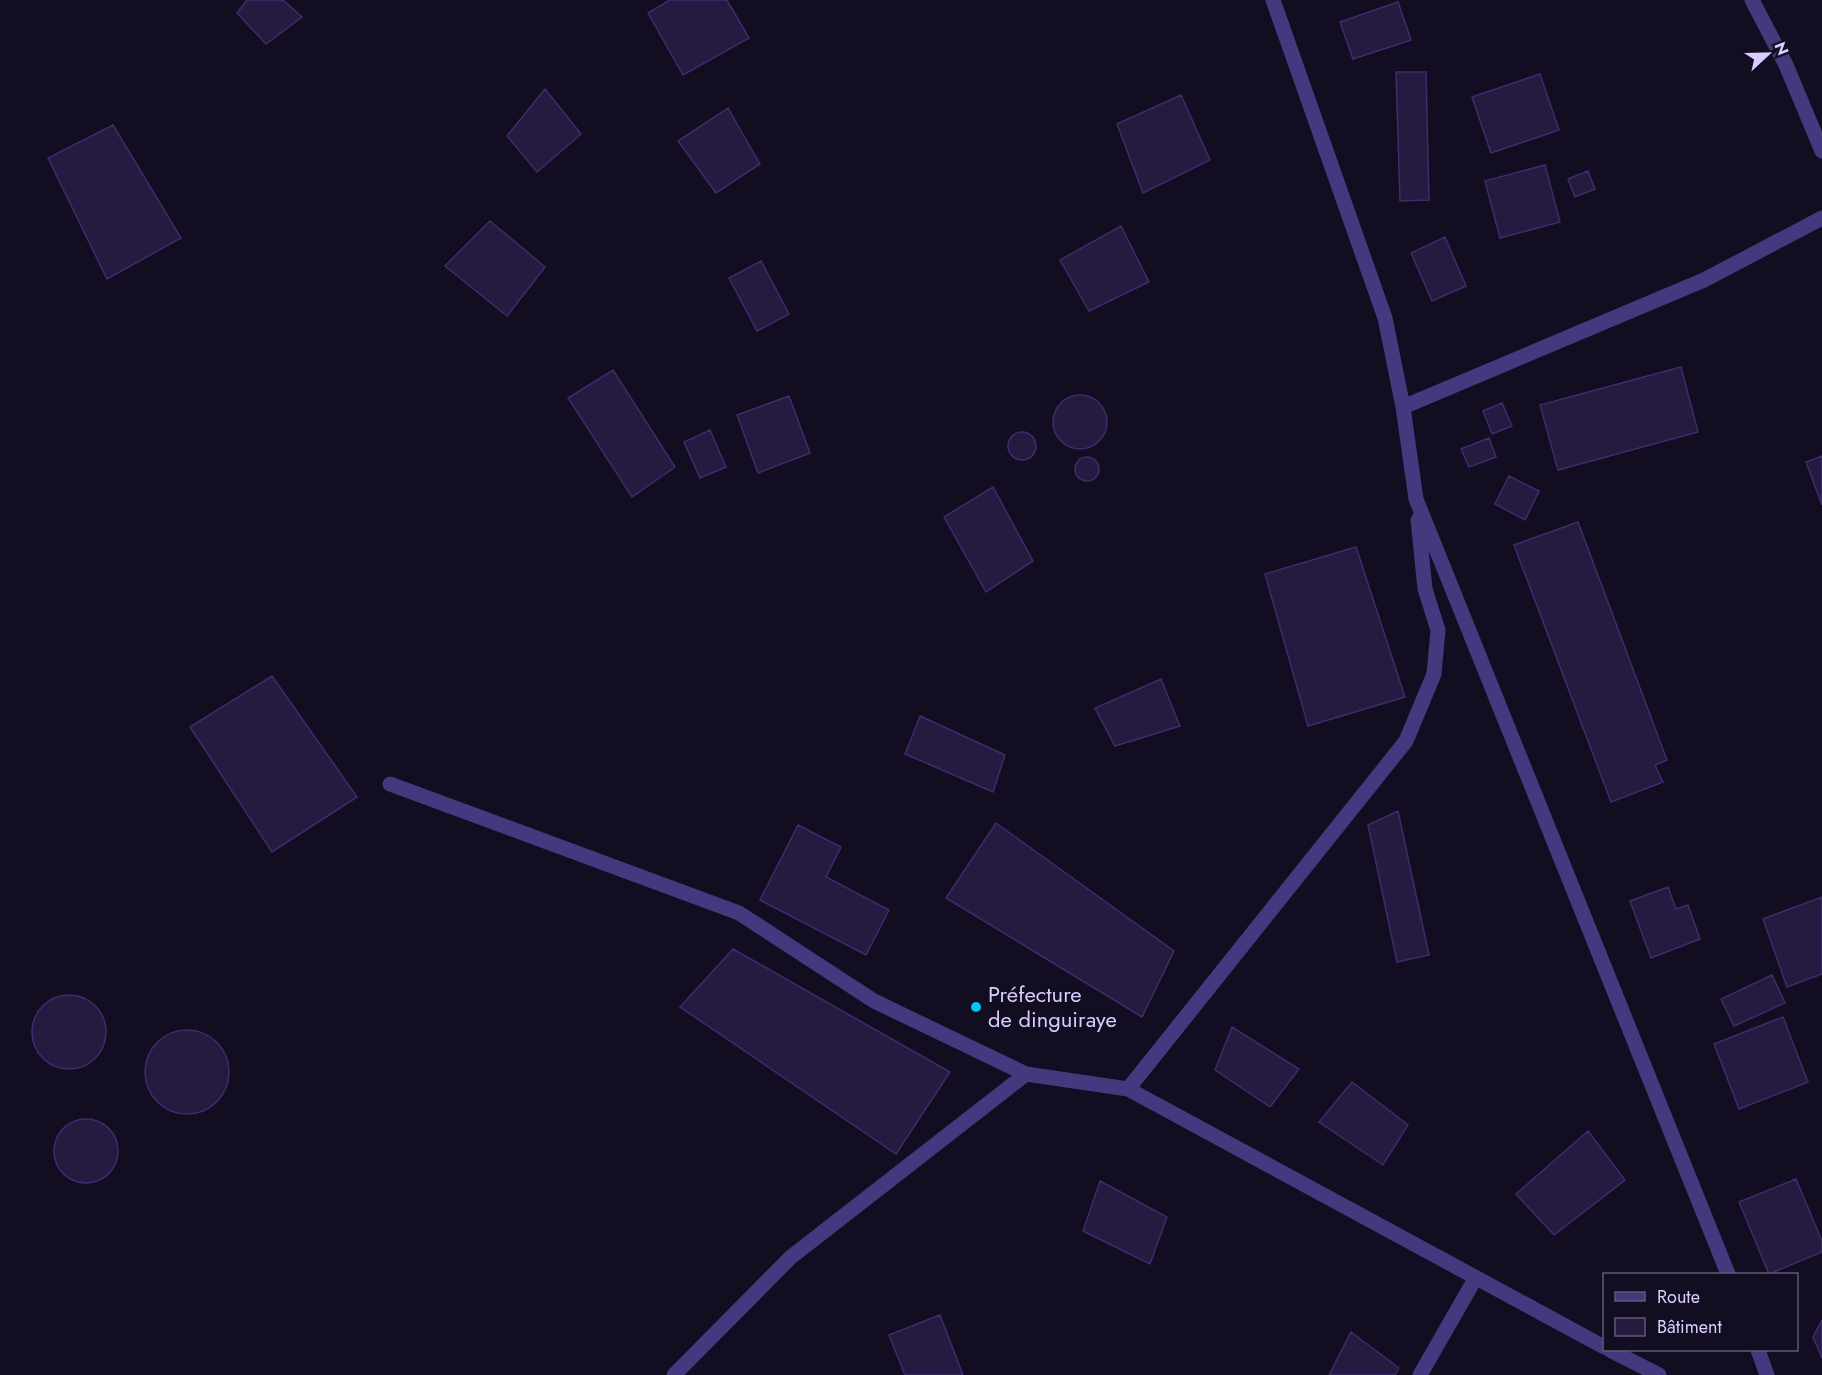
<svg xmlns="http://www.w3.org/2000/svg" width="1822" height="1375" viewBox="0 0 1822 1375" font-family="Jost,sans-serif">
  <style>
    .building { fill: #251a40; stroke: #3f2c6c; stroke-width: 1.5 }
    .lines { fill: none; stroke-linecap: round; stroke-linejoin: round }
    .minor { stroke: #43397e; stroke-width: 15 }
    .poi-dot { fill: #05c3f2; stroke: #120d20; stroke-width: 2 }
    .labels { text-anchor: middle; stroke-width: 5; stroke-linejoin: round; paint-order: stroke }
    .poi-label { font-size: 22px; fill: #d8cdfe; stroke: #120d20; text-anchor: start }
  </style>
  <rect width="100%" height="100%" fill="#120d20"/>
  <path class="building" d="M247,0H283L302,17L266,44L237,13Z
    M670,0H727L749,38L683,75L648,13Z
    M1398,2L1411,40L1353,59L1340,22Z
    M1396,72H1426L1429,200L1400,201Z
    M1540,74L1559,130L1491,153L1472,97Z
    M545,89L581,134L537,172L507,136Z
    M1181,95L1210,160L1143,193L1117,124Z
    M728,108L760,164L716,193L678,141Z
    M113,125L181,238L107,279L48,158Z
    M1545,165L1560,222L1500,238L1485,181Z
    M1588,171L1595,189L1575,197L1568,179Z
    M490,221L545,267L507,316L445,266Z
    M1121,226L1149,282L1089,311L1060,260Z
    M1445,237L1466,286L1432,301L1411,253Z
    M761,261L789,314L757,331L729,278Z
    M1681,367L1698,432L1558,470L1540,405Z
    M613,370L675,467L632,497L568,398Z
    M1053 422a27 27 0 1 1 54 0a27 27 0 1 1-54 0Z
    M789,396L810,453L758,473L737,415Z
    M1502,403L1512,426L1492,434L1483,411Z
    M710,430L726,467L700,478L684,442Z
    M1008 446a14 14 0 1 1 28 0a14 14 0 1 1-28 0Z
    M1489,438L1496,457L1469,467L1461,449Z
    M1822,456V505L1806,462Z
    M1075 469a12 12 0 1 1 24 0a12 12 0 1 1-24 0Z
    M1509,476L1539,491L1525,520L1495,504Z
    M993,487L1033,561L986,592L944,517Z
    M1578,522L1667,760L1655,765L1663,782L1611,802L1514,545Z
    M1356,547L1405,697L1308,726L1265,574Z
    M272,676L357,797L272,852L190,727Z
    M1161,679L1180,726L1115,746L1095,708Z
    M920,716L1005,755L993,792L905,754Z
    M1398,811L1429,955L1397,962L1368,825Z
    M996,823L1174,951L1142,1017L946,898Z
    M798,825L841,847L826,877L889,910L866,955L760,900Z
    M1668,887L1676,909L1688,905L1700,939L1651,958L1630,901Z
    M1822,897V974L1787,987L1763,919Z
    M733,949L950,1072L896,1154L680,1007Z
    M1772,975L1785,1003L1734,1026L1721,999Z
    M32 1032a37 37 0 1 1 74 0a37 37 0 1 1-74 0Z
    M1783,1017L1808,1082L1739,1109L1714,1044Z
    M1232,1027L1299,1069L1270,1107L1215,1070Z
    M145 1072a42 42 0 1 1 84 0a42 42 0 1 1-84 0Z
    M1352,1082L1408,1125L1383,1165L1319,1122Z
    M54 1151a32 32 0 1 1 64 0a32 32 0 1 1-64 0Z
    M1588,1131L1625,1180L1554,1235L1516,1194Z
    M1796,1179L1822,1241V1252L1769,1274L1739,1202Z
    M1100,1181L1167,1217L1150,1264L1083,1231Z
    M940,1315L963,1375H905L889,1335Z
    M1822,1320V1358L1813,1337Z
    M1351,1332L1399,1368L1395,1375H1329Z"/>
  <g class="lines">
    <path class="minor" d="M1273,0L1385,318L1403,407L1416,499L1728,1274
      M1752,0L1786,65L1822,151
      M1403,407L1704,280L1822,218
      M390,784L739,913L874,1001L1026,1074L1128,1089L1604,1347
      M1128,1089L1406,741L1434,674L1438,630L1425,589L1418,520
      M1610,1350L1659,1375
      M1758,1350L1767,1375
      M674,1375L791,1257L1026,1074
      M1420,1375L1475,1279"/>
  </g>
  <circle class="poi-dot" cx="976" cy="1007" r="6"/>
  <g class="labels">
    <g class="poi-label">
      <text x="988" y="1002">Préfecture<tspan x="988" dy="25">de dinguiraye</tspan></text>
    </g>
  </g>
  <rect x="1603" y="1273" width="195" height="78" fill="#120d20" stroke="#615a79" stroke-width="1.5"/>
  <rect x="1615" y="1292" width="30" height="9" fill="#43397e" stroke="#615a79" stroke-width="1.5"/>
  <text x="1657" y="1303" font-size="18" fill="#d8cdfe">Route</text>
  <rect x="1615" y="1318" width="30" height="18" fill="#251a40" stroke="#615a79" stroke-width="1.5"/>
  <text x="1657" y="1333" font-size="18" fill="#d8cdfe">Bâtiment</text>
  <g transform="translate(1768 54) rotate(68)" stroke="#120d20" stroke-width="4.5" paint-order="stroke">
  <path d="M0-4.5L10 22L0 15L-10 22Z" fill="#d8cdfe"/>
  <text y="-9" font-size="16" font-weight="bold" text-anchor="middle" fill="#d8cdfe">N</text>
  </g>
</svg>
